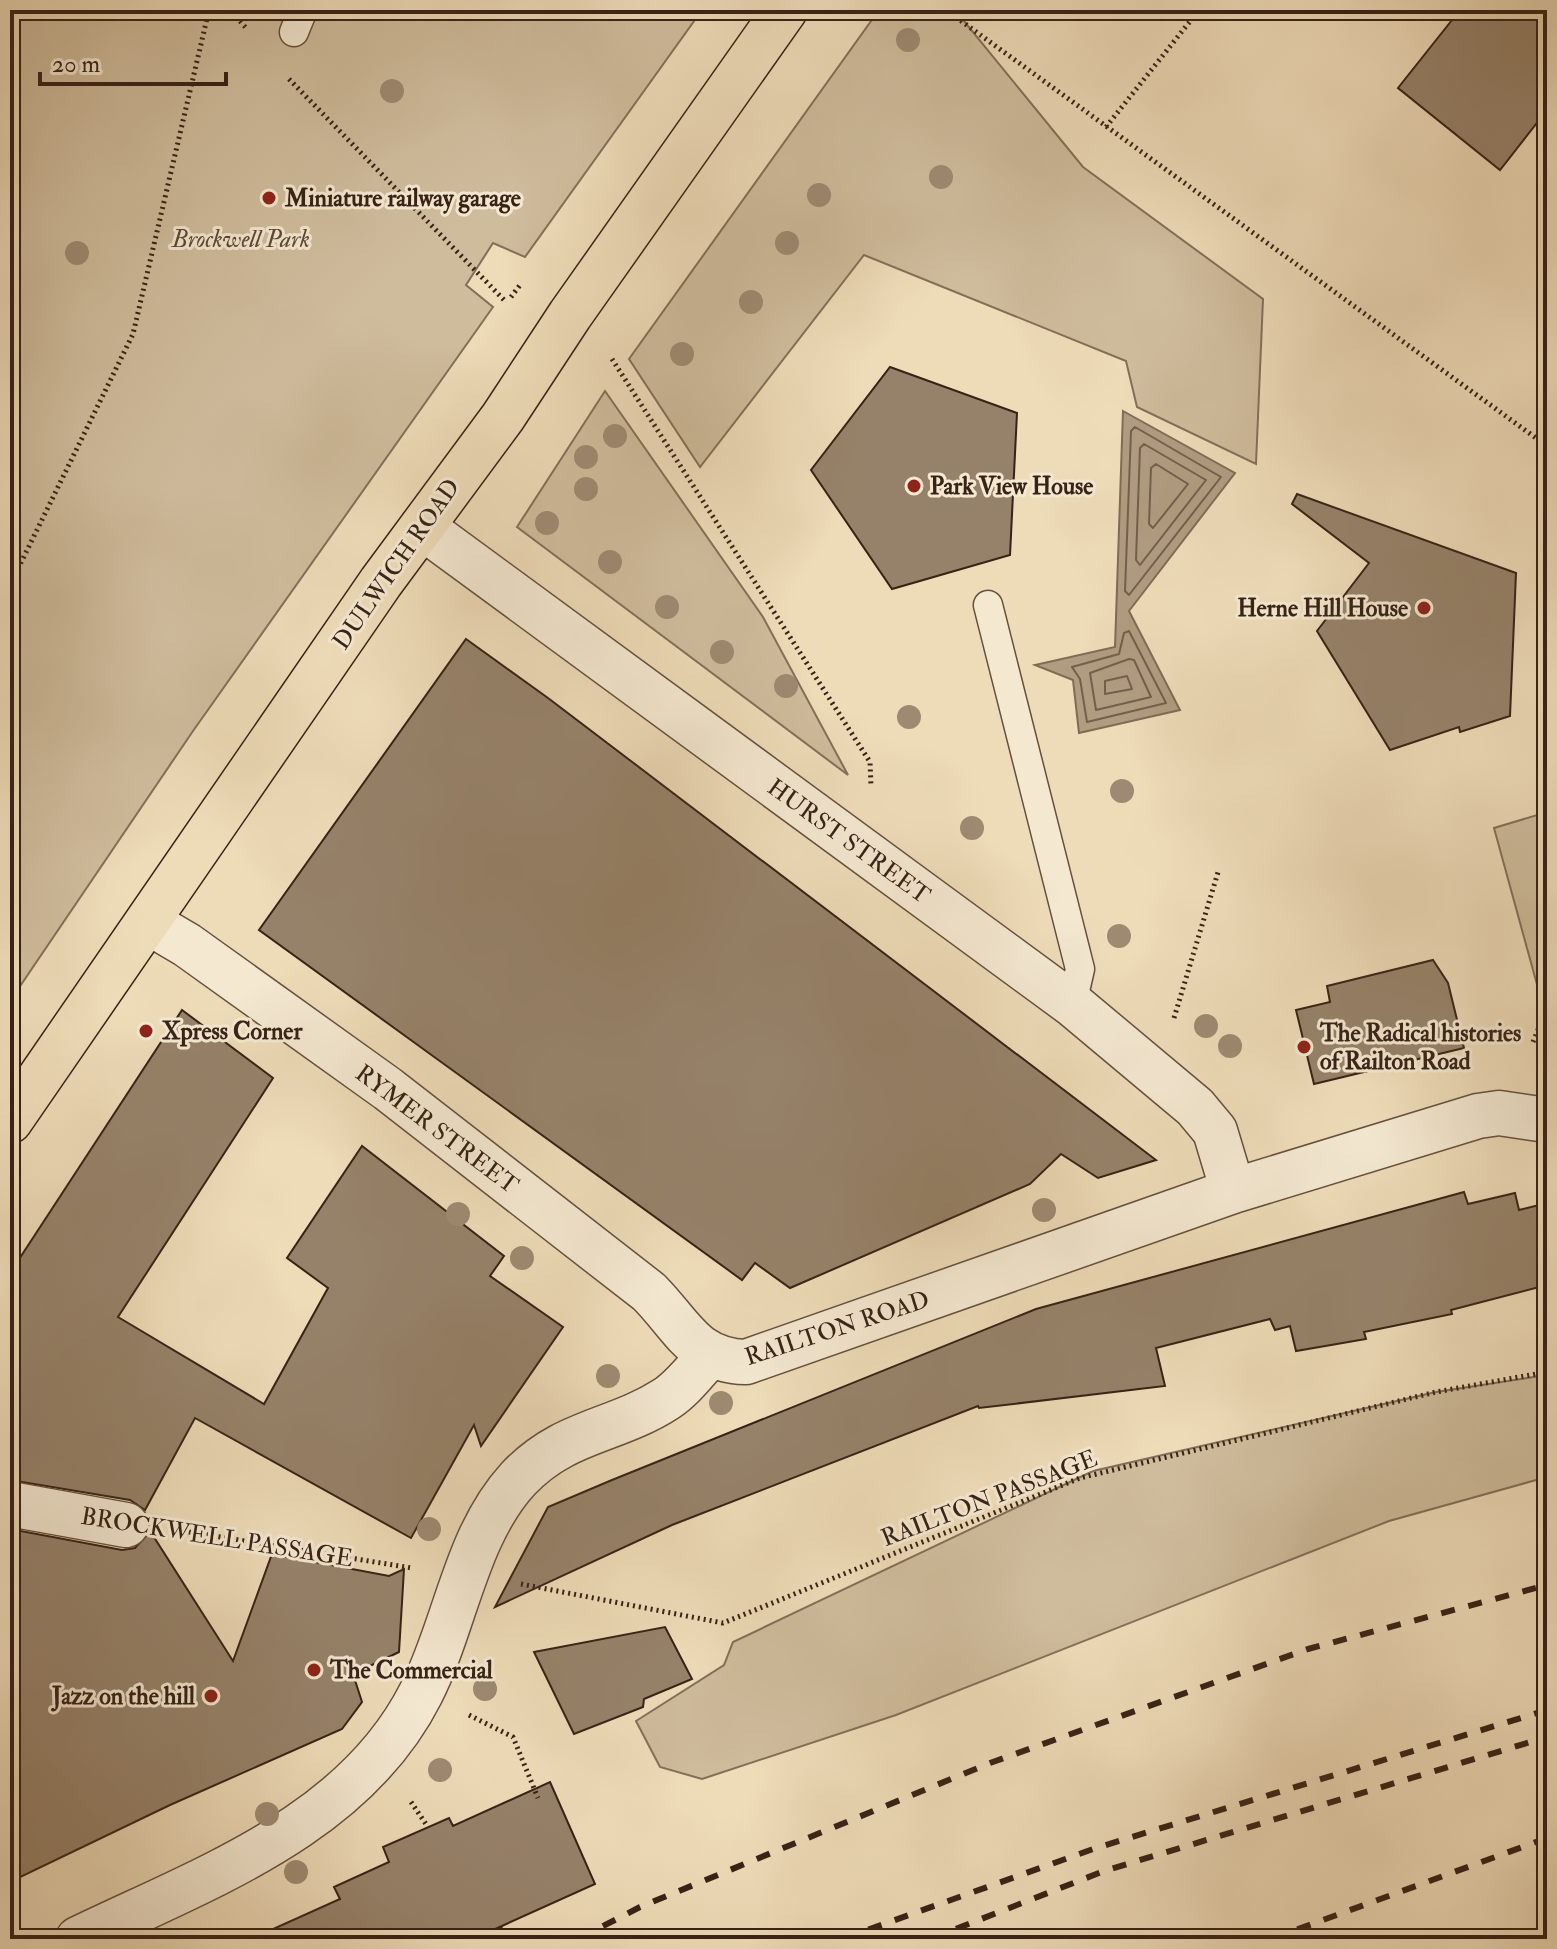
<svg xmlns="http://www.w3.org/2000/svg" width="1557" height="1949" viewBox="0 0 1557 1949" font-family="'IM FELL Double Pica',serif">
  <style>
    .green { fill: #cfbc9c; stroke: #836f59; stroke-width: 2 }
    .water { fill: #b09c81; stroke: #806b56; stroke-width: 2 }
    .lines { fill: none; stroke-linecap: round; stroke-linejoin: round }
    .shore { stroke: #745f4c; stroke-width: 2 }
    .building { fill: #96826a; stroke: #372216; stroke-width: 2 }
    .service-casing { stroke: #65503e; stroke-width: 31 }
    .minor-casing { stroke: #65503e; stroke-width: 47 }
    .primary-casing { stroke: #372216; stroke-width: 47 }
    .path { stroke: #372216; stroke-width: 5; stroke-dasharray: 2 4; stroke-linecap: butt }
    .service { stroke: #f4e8d1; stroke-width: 28 }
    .minor { stroke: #f4e8d1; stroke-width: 44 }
    .primary { stroke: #eedbb8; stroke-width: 44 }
    .rail { stroke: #372216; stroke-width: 6; stroke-dasharray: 14 14; stroke-linecap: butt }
    .tree { fill: #9e8a72 }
    .poi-dot { fill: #8f2418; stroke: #f4e8d1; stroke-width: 3 }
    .labels { text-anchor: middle; stroke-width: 6; stroke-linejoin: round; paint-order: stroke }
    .poi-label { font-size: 24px; font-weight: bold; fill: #372216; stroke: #f4e8d1; text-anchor: start }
    .park-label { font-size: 24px; font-style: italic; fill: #5d4838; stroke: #f4e8d1 }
    .street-label { font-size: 24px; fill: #372216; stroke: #f4e8d1 }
  </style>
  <rect width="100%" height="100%" fill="#eedbb8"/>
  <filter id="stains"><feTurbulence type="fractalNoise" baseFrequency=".0025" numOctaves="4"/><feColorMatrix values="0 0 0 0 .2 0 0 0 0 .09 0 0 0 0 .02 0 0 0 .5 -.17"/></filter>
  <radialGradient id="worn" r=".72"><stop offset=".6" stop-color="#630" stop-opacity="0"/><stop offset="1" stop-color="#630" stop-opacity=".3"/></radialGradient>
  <path class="green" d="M10,10H702L525,257L493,243L466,285L493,307L193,731L10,1001Z
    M879,10H955L1083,167L1263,299L1256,464L1137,407L1126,361L864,255L700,467L629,359Z
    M605,391L763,617L848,775L517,527Z
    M1547,812V1021L1494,828Z
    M1547,1375V1477L1389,1521L896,1715L702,1779L660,1767L636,1721L724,1665L733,1642L1093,1471L1436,1392Z"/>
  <path class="water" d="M1123,411L1235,473L1129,611L1180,710L1079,733L1073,680L1035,665L1115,647Z"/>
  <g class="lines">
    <path class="shore" d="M1135,427L1221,477L1129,595L1125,591L1131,431Z
      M1144,444L1206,480L1140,565L1136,560L1140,448Z
      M1156,464L1188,484L1153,528L1149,524L1151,468Z
      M1129,631L1166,703L1087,722L1080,679L1072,667L1119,654L1124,633Z
      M1129,659L1134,660L1151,697L1096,710L1090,673Z
      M1127,676L1132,689L1105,694V681Z"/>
  </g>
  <path class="building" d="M1460,10H1547V110L1500,170L1398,88Z
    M890,367L1017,413L1010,555L892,589L811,470Z
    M1297,494L1516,573L1510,716L1460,732L1459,727L1390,750L1317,631L1369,563L1292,504Z
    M466,639L548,698L1156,1160L1098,1178L1061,1154L1030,1184L790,1288L755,1263L742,1280L259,930Z
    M1433,960L1448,983L1464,1048L1314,1084L1296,1010L1330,1002L1327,986Z
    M182,1010L273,1078L118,1317L264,1404L328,1288L287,1258L362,1146L504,1256L490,1276L563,1327L481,1446L474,1425L411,1538L195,1418L145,1510L130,1500L10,1480V1273Z
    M1464,1192L1468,1204L1515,1193L1519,1210L1547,1203V1285L1451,1310L1452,1314L1364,1332L1366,1339L1296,1351L1290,1326L1275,1330L1270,1319L1156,1348L1165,1386L979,1408L978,1406L672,1525L495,1607L548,1507L612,1480L1036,1309Z
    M10,1529L122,1550L135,1548L150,1531L233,1661L272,1554L389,1576L404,1569L399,1652L353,1674L362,1702L342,1729L170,1805L10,1882Z
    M665,1627L692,1679L644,1699L643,1707L574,1734L534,1652Z
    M550,1782L595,1884L473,1939H251L340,1899L334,1887L389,1862L383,1847L449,1818L453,1826Z"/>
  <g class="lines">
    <defs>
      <path id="service" d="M294,32L303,10
        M988,605L1080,969L1072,1004"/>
      <path id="minor" d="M422,527L1072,1004L1195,1107L1215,1131L1233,1191
        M148,922L187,945L388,1089L649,1292C682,1325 694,1361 746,1362L1233,1191L1478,1116L1499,1113L1547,1120
        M10,1504L126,1525
        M78,1939C204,1878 354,1826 421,1693C456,1624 465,1537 518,1479C564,1430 615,1432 666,1399C682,1389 696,1370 709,1356"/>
      <path id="primary" d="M10,1121L381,582L503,417L570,315L785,10"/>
    </defs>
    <use href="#service" class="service-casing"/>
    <use href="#minor" class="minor-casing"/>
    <use href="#primary" class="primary-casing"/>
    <path class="path" d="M239,10L238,19L247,29
      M946,10L1547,446
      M289,79L506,302
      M1106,127L1199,10
      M511,297L520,285
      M612,359L870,762L871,786
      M10,585L133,334L209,10
      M1174,1018L1219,869
      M1533,1042L1547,1008
      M177,1530L412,1568
      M521,1584L723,1623L1080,1478L1436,1392L1547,1372
      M469,1715L513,1737L538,1798
      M411,1802L428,1827
      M500,1927L509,1939"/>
    <use href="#service" class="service"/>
    <use href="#minor" class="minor"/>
    <use href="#primary" class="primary"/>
    <path class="rail" d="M578,1939L640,1907L990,1763L1308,1649L1547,1585
      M842,1939L1096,1848L1547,1710
      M930,1939L1104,1871L1547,1737
      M1271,1939L1547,1838"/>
  </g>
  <g class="tree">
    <circle cx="908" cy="40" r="12"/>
    <circle cx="392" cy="91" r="12"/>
    <circle cx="941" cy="177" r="12"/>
    <circle cx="819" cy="195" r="12"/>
    <circle cx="787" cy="243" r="12"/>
    <circle cx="77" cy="253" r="12"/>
    <circle cx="751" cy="302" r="12"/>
    <circle cx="682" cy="354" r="12"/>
    <circle cx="615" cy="436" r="12"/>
    <circle cx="586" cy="457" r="12"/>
    <circle cx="586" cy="489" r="12"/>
    <circle cx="547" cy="523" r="12"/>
    <circle cx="610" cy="562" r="12"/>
    <circle cx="667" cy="607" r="12"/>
    <circle cx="722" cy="652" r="12"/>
    <circle cx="786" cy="686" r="12"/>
    <circle cx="909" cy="717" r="12"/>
    <circle cx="1122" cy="791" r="12"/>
    <circle cx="972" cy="828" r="12"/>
    <circle cx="1119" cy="936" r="12"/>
    <circle cx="1206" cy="1026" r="12"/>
    <circle cx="1230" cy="1046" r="12"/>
    <circle cx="1044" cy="1210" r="12"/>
    <circle cx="458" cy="1214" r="12"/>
    <circle cx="522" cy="1258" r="12"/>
    <circle cx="608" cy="1376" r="12"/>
    <circle cx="721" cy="1403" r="12"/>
    <circle cx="429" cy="1529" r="12"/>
    <circle cx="485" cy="1689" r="12"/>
    <circle cx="440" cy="1770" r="12"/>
    <circle cx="267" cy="1814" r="12"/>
    <circle cx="296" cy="1872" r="12"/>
  </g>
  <g class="poi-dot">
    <circle cx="269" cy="198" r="8"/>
    <circle cx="914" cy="486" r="8"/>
    <circle cx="1424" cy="608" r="8"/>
    <circle cx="146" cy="1031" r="8"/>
    <circle cx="1304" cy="1047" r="8"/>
    <circle cx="314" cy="1670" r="8"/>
    <circle cx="211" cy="1696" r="8"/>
  </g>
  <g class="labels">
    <g class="poi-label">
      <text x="285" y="206">Miniature railway garage</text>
      <text x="930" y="494">Park View House</text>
      <text x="1408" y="616" text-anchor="end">Herne Hill House</text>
      <text x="162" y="1039">Xpress Corner</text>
      <text x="1320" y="1041">The Radical histories<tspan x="1320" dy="28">of Railton Road</tspan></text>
      <text x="330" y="1678">The Commercial</text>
      <text x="195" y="1704" text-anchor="end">Jazz on the hill</text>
    </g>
    <g class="park-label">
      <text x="241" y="247">Brockwell Park</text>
    </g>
    <g class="street-label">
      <text transform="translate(396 564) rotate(-55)" y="8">DULWICH ROAD</text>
      <text transform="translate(849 841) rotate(36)" y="8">HURST STREET</text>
      <text transform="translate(437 1129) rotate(37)" y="8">RYMER STREET</text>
      <text transform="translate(837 1328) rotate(-18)" y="8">RAILTON ROAD</text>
      <text transform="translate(989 1498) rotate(-21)" y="8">RAILTON PASSAGE</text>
      <text transform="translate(217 1537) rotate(9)" y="8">BROCKWELL PASSAGE</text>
    </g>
  </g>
  <rect width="1557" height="1949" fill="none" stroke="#eedbb8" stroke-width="40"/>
  <rect x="12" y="12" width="1533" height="1925" fill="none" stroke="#372216" stroke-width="4"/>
  <rect x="20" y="20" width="1517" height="1909" fill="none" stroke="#372216" stroke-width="2"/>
  <path d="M40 72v12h186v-12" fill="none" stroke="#372216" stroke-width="4"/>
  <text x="52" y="72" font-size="24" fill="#372216" stroke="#f4e8d1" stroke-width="6" paint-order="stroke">20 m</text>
  <rect width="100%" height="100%" filter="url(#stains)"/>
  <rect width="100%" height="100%" fill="url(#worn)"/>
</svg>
